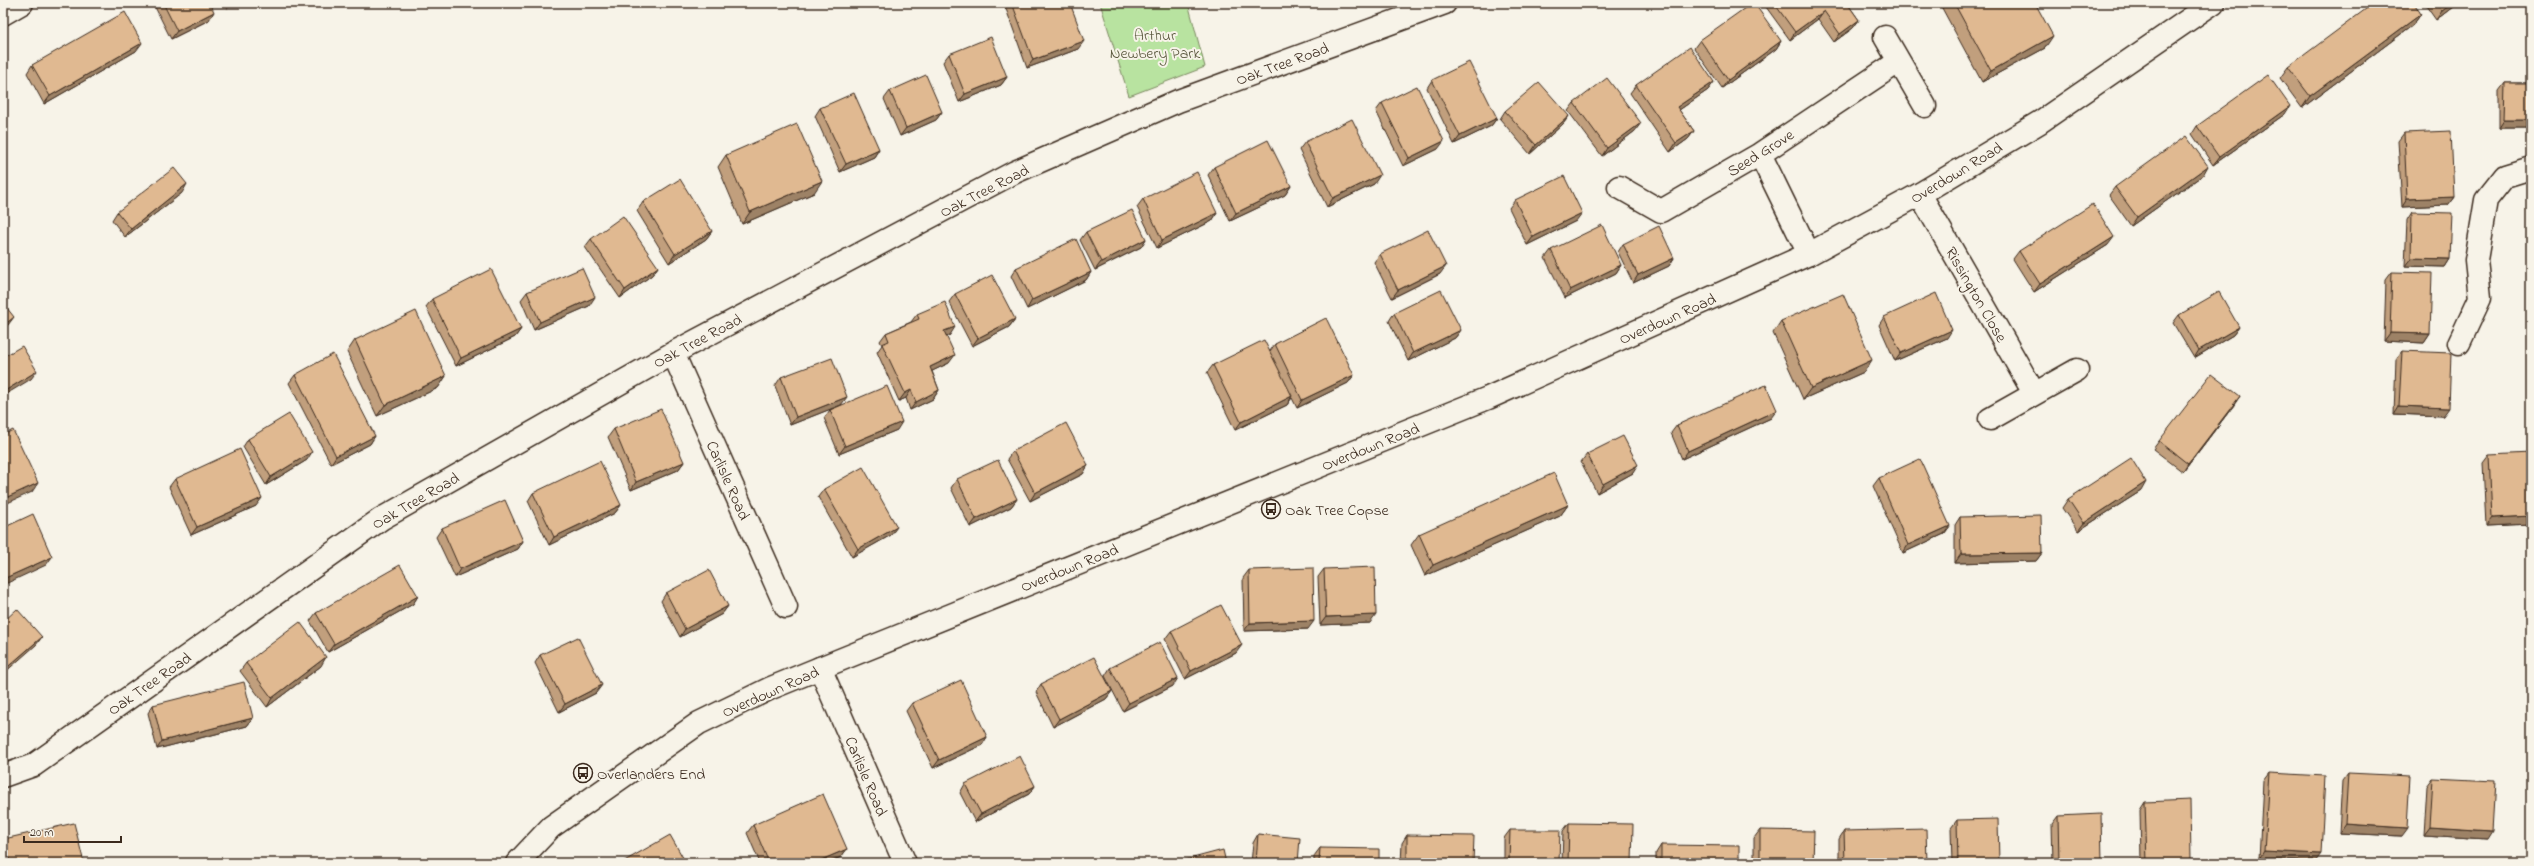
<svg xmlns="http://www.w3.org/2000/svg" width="2534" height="866" viewBox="0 0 2534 866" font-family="'Indie Flower',sans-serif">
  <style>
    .green { fill: #b8e3a0; stroke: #7a865f }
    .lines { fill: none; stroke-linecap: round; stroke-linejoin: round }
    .minor-casing { stroke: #3b2a1e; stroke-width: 25 }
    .tertiary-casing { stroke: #3b2a1e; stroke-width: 25 }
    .minor { stroke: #f7f3e8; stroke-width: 22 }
    .tertiary { stroke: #f7f3e8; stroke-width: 22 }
    .wall { fill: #c19f7d; stroke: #3b2a1e }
    .shaded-wall { fill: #9d8266; stroke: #3b2a1e }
    .building { fill: #e0b991; stroke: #3b2a1e }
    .labels { text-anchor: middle; stroke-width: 4; stroke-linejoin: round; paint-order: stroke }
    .park-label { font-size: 16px; fill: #5a583e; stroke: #f7f3e8 }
    .street-label { font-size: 16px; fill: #3b2a1e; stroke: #f7f3e8 }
    .poi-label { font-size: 16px; fill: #3b2a1e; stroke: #f7f3e8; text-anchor: start }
  </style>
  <rect width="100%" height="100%" fill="#f7f3e8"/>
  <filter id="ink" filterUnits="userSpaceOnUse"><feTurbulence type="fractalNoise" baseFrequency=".025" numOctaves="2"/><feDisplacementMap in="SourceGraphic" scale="8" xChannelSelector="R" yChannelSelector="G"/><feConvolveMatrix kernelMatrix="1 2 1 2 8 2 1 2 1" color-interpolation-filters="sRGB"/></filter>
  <g filter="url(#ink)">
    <path class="green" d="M1100,3H1188L1205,67L1129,96Z"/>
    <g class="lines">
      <defs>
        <path id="minor" d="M3,14L22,3
          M1885,37L1925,106
          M1760,154L1809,254
          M1619,187L1661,211L1760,154L1898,62
          M1920,194L2034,393
          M2459,343L2480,298L2476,260L2486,200L2505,176L2531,168
          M673,353L786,607
          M1990,419L2077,370
          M820,668L905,863
          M3,776L34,765L381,519L673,353L1015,172L1178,101L1445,3"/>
        <path id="tertiary" d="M517,863L551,827L699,723L771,688L820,668L1488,398L1809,254L1920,194L2040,122L2213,3"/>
      </defs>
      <use href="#minor" class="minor-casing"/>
      <use href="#tertiary" class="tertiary-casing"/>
      <use href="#minor" class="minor"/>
      <use href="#tertiary" class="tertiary"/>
    </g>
    <path class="wall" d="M153,3H210L209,20L171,39Z
      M225,3H236L227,8Z
      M1007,3H1070L1078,49L1027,68L1005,6Z
      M1768,3H1847L1859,20L1853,28L1834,42L1818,19L1790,40L1766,7Z
      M1946,3H2035L2045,48L1982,82L1942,8Z
      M2424,3H2458L2436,20Z
      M2421,14L2413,25L2302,108L2280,78L2288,67Z
      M1700,40L1781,41L1776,49L1722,88L1694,48Z
      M136,51L44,104L27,73L32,65Z
      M949,54L1007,77L1001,85L959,102L943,62Z
      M1432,80L1497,118L1491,126L1454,144L1427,88Z
      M1714,82L1708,90L1679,110L1694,131L1688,139L1670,152L1630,93L1636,85Z
      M2505,83H2531V128H2499V91Z
      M890,91L942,112L936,120L900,136L884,99Z
      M1382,103L1438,149L1403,166L1376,111Z
      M1574,103L1635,131L1602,156L1568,111Z
      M820,108L879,149L874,157L840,172L815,116Z
      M1505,111L1569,116L1563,124L1530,154L1500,119Z
      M2285,114L2213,165L2192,134L2197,126Z
      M2404,133L2454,197L2448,205L2402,207L2398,141Z
      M1305,142L1374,184L1327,207L1299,150Z
      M726,155L814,193L742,224L718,167Z
      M1214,167L1291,186L1285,195L1230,221L1208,175Z
      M2203,175L2131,226L2109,195L2115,187Z
      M182,193L125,237L112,220L117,212Z
      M1143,199L1217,213L1212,221L1157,248L1137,207Z
      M1515,200L1576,221L1527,245L1509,208Z
      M643,202L712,231L706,239L669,263L637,211Z
      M2412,212L2450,259L2445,267L2405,266L2407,220Z
      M1086,232L1146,239L1141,247L1095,270L1080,240Z
      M591,239L658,267L652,275L620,298L585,247Z
      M1623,244L1674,258L1669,266L1633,283L1618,252Z
      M2108,245L2034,292L2013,259L2019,251Z
      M1551,250L1621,265L1616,273L1565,298L1545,258Z
      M1380,254L1440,274L1392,298L1374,262Z
      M1016,268L1091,272L1086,280L1027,309L1011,276Z
      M2392,272L2430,334L2424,343L2384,341L2386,280Z
      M527,292L589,306L534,330L521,300Z
      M955,294L1015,319L1009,327L972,346L949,302Z
      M432,299L521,329L515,337L456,366L426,307Z
      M1394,313L1461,330L1455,338L1408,361L1389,321Z
      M917,314L950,335L947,337L949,363L932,371L939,390L933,399L910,410L906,398L899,401L877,352L882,345L880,341L886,333L911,322Z
      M2179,315L2239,327L2233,335L2194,358L2173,323Z
      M1884,317L1947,338L1895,361L1879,325Z
      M1781,321L1864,372L1803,399L1773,333Z
      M355,340L446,376L438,388L377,416L347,352Z
      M1275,344L1354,375L1348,383L1297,408L1292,398L1287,405L1235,430L1207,373L1213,365L1270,351Z
      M2402,351L2443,416L2394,414L2396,359Z
      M295,375L375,436L370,444L331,464L289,383Z
      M781,377L842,405L897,430L839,454L824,418L830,410L833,408L790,425L775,386Z
      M2234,405L2183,472L2153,449L2159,441Z
      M1771,418L1682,459L1671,433L1677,425Z
      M614,429L684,462L678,470L631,490L608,437Z
      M248,439L307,460L266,485L243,447Z
      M1013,451L1088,465L1083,474L1030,501L1007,459Z
      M1587,454L1633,473L1597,493L1581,462Z
      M2489,455L2531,524L2486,526L2483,463Z
      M1879,478L1950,526L1944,534L1903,553L1873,486Z
      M175,479L256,506L191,535L169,487Z
      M957,479L1017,499L1011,507L970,527L951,488Z
      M824,489L891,535L852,557L818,497Z
      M2141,491L2078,531L2062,508L2068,499Z
      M533,493L621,505L615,513L549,545L528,501Z
      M1568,505L1560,516L1425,576L1411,545L1419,534Z
      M1960,517L2042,553L2036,561L1955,563V525Z
      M442,528L523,541L518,549L455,577L436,537Z
      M1324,569L1370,623L1320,625L1318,577Z
      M1249,570L1308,629L1244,631L1243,578Z
      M666,593L728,606L722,614L680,637L661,601Z
      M418,596L413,604L328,652L310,621L316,613Z
      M1171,631L1236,653L1185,679L1165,639Z
      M540,655L596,693L559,712L535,663Z
      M246,663L321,666L267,707L240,671Z
      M1110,668L1173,686L1123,711L1105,676Z
      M1041,684L1112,691L1106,699L1053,727L1036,692Z
      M912,703L987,737L982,745L933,768L906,711Z
      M153,705L253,718L247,726L157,749L148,713Z
      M2269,773L2315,862L2259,859L2263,781Z
      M2348,773L2401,836L2339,833L2342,781Z
      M2433,778L2487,839L2424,835L2427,786Z
      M965,784L1035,786L1029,794L975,822L960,793Z
      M2145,802L2191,861L2190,863H2141L2140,810Z
      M2058,816L2102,863H2053L2052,824Z
      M1957,820L1999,863H1952L1951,828Z
      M1569,823L1632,863H1562L1563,831Z
      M753,825L847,849L841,857L827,863H760L747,833Z
      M1510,830L1559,863H1504V838Z
      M1760,830L1813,863H1754V838Z
      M1844,831L1927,863H1839V839Z
      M1258,834L1298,863H1251L1253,843Z
      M1407,835L1473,863H1401L1402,843Z
      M4,839L84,863H3V841Z
      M1661,845L1739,863H1656V853Z
      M1320,848L1379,863H1314V856Z"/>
    <path class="shaded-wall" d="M230,3H236L227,8Z
      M2453,3H2458L2436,20L2442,11Z
      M1824,11L1818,19L1790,40L1795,32Z
      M214,12L209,20L171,39L177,31Z
      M2421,14L2413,25L2302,108L2310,96Z
      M1859,20L1853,28L1834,42L1840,34Z
      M2053,36L2045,48L1982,82L1991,71Z
      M1084,41L1078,49L1027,68L1033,60Z
      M1781,41L1776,49L1722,88L1728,80Z
      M142,43L136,51L44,104L50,96Z
      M1007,77L1001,85L959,102L965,94Z
      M1714,82L1708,90L1672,115L1677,107Z
      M2290,106L2285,114L2213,165L2219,157Z
      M942,112L936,120L900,136L906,128Z
      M1569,116L1563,124L1530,154L1536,145Z
      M1497,118L1491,126L1454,144L1460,136Z
      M2504,120H2531V128H2499Z
      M1641,123L1635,131L1602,156L1607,148Z
      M1694,131L1688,139L1670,152L1676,143Z
      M1444,141L1438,149L1403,166L1409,158Z
      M879,149L874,157L840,172L846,164Z
      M2208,166L2203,175L2131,226L2137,217Z
      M1380,175L1374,184L1327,207L1333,198Z
      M822,181L814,193L742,224L750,212Z
      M187,184L182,193L125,237L131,229Z
      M1291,186L1285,195L1230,221L1236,213Z
      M2454,197L2448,205L2402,207L2407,199Z
      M1217,213L1212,221L1157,248L1162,240Z
      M1582,213L1576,221L1527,245L1533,237Z
      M712,231L706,239L669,263L675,254Z
      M2114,237L2108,245L2034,292L2040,284Z
      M1146,239L1141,247L1095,270L1101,262Z
      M1674,258L1669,266L1633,283L1638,275Z
      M2411,258L2450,259L2445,267L2405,266Z
      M1621,265L1616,273L1565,298L1570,290Z
      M1446,266L1440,274L1392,298L1398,290Z
      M658,267L652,275L620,298L625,290Z
      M1091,272L1086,280L1027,309L1032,300Z
      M595,297L589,306L534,330L540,322Z
      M14,317L8,325L3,329V326Z
      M1015,319L1009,327L972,346L978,338Z
      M955,327L950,335L939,340L944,331Z
      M2239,327L2233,335L2194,358L2199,350Z
      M521,329L515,337L456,366L461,358Z
      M1461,330L1455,338L1408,361L1413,353Z
      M1952,330L1947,338L1895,361L1901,353Z
      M2390,333L2430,334L2424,343L2384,341Z
      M955,355L949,363L924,375L930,367Z
      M1872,360L1864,372L1803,399L1811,388Z
      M37,371L31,379L3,396V392Z
      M1354,375L1348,383L1297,408L1302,400Z
      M446,376L438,388L377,416L385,405Z
      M911,390L906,398L899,401L905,393Z
      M939,390L933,399L910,410L916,402Z
      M1292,396L1287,405L1235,430L1241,422Z
      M2240,396L2234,405L2183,472L2188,464Z
      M847,397L841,405L790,425L796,417Z
      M2399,406L2449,408L2443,416L2394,414Z
      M1777,410L1771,418L1682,459L1688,451Z
      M902,422L897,430L839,454L845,446Z
      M375,436L370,444L331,464L336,456Z
      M312,452L307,460L266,485L271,477Z
      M684,462L678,470L631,490L636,482Z
      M1088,465L1083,474L1030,501L1035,493Z
      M1638,465L1633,473L1597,493L1603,484Z
      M2146,482L2141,491L2078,531L2084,523Z
      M38,483L32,492L3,505V499Z
      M262,498L256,506L191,535L197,527Z
      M1017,499L1011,507L970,527L976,519Z
      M621,505L615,513L549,545L554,537Z
      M1568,505L1560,516L1425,576L1433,565Z
      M2531,516V524L2486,526L2492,518Z
      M1950,526L1944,534L1903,553L1908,545Z
      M897,527L891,535L852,557L858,549Z
      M523,541L518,549L455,577L460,569Z
      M2042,553L2036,561L1955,563L1961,554Z
      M52,557L46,565L3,585V579Z
      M418,596L413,604L328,652L334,644Z
      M728,606L722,614L680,637L685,629Z
      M1376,615L1370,623L1320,625L1326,617Z
      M1314,621L1308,629L1244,631L1250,623Z
      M42,637L36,645L3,674V671Z
      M1242,645L1236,653L1185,679L1191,671Z
      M326,657L321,666L267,707L272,698Z
      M1178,678L1173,686L1123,711L1129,703Z
      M602,685L596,693L559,712L565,704Z
      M1112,691L1106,699L1053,727L1059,719Z
      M253,718L247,726L157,749L162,741Z
      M987,737L982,745L933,768L939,760Z
      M1035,786L1029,794L975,822L981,814Z
      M2345,824L2407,828L2401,836L2339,833Z
      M2430,827L2492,831L2487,839L2424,835Z
      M847,849L841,857L827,863H814Z
      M2264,851L2321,854L2315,862L2259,859Z
      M2191,861L2190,863H2146L2147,862Z"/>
    <path class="building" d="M163,3H210L214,12L177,31Z
      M1012,3H1070L1084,41L1033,60Z
      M1752,3H1754L1781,41L1728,80L1700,40Z
      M1774,3H1847L1859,20L1840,34L1824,11L1795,32Z
      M1954,3H2035L2053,36L1991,71Z
      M2374,3H2414L2421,14L2310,96L2288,67Z
      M2435,3H2453L2442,11Z
      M125,12L142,43L50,96L32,65Z
      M991,37L1007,77L965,94L949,54Z
      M1690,47L1714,82L1677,107L1694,131L1676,143L1636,85Z
      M1469,62L1497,118L1460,136L1432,80Z
      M926,75L942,112L906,128L890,91Z
      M2268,75L2290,106L2219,157L2197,126Z
      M1607,78L1641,123L1607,148L1574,103Z
      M1539,82L1569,116L1536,145L1505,111Z
      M2505,83H2531V120H2504Z
      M1417,86L1444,141L1409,158L1382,103Z
      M854,93L879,149L846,164L820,108Z
      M1352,119L1380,175L1333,198L1305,142Z
      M797,124L822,181L750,212L726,155Z
      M2451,131L2454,197L2407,199L2404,133Z
      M2186,136L2208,166L2137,217L2115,187Z
      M1268,140L1291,186L1236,213L1214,167Z
      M174,168L187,184L131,229L117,212Z
      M1197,172L1217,213L1162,240L1143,199Z
      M1564,176L1582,213L1533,237L1515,200Z
      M680,179L712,231L675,254L643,202Z
      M2093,204L2114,237L2040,284L2019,251Z
      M1132,210L1146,239L1101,262L1086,232Z
      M2412,212L2452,213L2450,259L2411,258Z
      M623,216L658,267L625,290L591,239Z
      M1602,225L1621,265L1570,290L1551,250Z
      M1659,226L1674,258L1638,275L1623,244Z
      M1428,230L1446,266L1398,290L1380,254Z
      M1076,239L1091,272L1032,300L1016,268Z
      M582,268L595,297L540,322L527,292Z
      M491,269L521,329L461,358L432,299Z
      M2392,272L2432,273L2430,334L2390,333Z
      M992,275L1015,319L978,338L955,294Z
      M1441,290L1461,330L1413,353L1394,313Z
      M2219,292L2239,327L2199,350L2179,315Z
      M1936,293L1952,330L1901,353L1884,317Z
      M1843,294L1872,360L1811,388L1781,321Z
      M945,302L955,327L944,331L955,355L930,367L939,390L916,402L911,390L905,393L882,344L889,341L886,333L919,319L917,314Z
      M3,303L14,317L3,326Z
      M416,311L446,376L385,405L355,340Z
      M1326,318L1354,375L1302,400L1275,344Z
      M1264,340L1292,396L1241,422L1213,365Z
      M22,346L37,371L3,392V357Z
      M2402,351L2451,353L2449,408L2399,406Z
      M333,354L375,436L336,456L295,375Z
      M832,358L847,397L796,417L781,377Z
      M2211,374L2240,396L2188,464L2159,441Z
      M1766,385L1777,410L1688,451L1677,425Z
      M887,386L902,422L845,446L830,410Z
      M661,409L684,462L636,482L614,429Z
      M289,414L312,452L271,477L248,439Z
      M1066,423L1088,465L1035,493L1013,451Z
      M13,430L38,483L3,499V435Z
      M1623,436L1638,465L1603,484L1587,454Z
      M240,449L262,498L197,527L175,479Z
      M2531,453V516L2492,518L2489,455Z
      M2131,458L2146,482L2084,523L2068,499Z
      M1920,459L1950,526L1908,545L1879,478Z
      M998,460L1017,499L976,519L957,479Z
      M600,461L621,505L554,537L533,493Z
      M863,467L897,527L858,549L824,489Z
      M1554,473L1568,505L1433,565L1419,534Z
      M505,500L523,541L460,569L442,528Z
      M33,514L52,557L3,579V528Z
      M2041,515L2042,553L1961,554L1960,517Z
      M400,565L418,596L334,644L316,613Z
      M1375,567L1376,615L1326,617L1324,569Z
      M1313,568L1314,621L1250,623L1249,570Z
      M709,570L728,606L685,629L666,593Z
      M1221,605L1242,645L1191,671L1171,631Z
      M17,609L42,637L3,671V622Z
      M300,622L326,657L272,698L246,663Z
      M578,637L602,685L565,704L540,655Z
      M1160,642L1178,678L1129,703L1110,668Z
      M1094,657L1112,691L1059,719L1041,684Z
      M961,680L987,737L939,760L912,703Z
      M244,682L253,718L162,741L153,705Z
      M1020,756L1035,786L981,814L965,784Z
      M2269,773L2325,776L2321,854L2264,851Z
      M2348,773L2410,776L2407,828L2345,824Z
      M2433,778L2495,781L2492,831L2430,827Z
      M823,794L847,849L814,863H769L753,825Z
      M2190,800L2191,861L2147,862L2145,802Z
      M2101,814L2102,863H2059L2058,816Z
      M1998,819L1999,863H1958L1957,820Z
      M74,823L84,863H10L4,839Z
      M1569,823L1633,824L1632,863H1568Z
      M1926,829L1927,863H1845L1844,831Z
      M1510,830H1560L1559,863H1509Z
      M1760,830L1814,831L1813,863H1760Z
      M1258,834L1300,838L1298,863H1256Z
      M670,835L686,863H621Z
      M1407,835L1474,836L1473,863H1407Z
      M1661,845L1739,846V863H1661Z
      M1320,848L1379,849V863H1319Z
      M1223,850L1226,863H1174Z"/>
  </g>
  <defs>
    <symbol id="bus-ring" viewBox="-11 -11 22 22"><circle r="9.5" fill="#f7f3e8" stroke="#3b2a1e" stroke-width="1.5"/><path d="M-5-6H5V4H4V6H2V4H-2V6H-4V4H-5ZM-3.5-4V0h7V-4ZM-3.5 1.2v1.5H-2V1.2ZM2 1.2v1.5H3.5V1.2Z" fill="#3b2a1e"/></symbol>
  </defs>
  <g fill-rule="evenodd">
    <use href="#bus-ring" x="1260" y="498" width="22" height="22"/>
    <use href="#bus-ring" x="572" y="762" width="22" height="22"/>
  </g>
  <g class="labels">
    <g class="park-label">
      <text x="1155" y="40">Arthur<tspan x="1155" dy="18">Newbery Park</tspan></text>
    </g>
    <g class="street-label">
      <text transform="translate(1282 63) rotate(-20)" y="6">Oak Tree Road</text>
      <text transform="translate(1760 152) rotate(-32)" y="6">Seed Grove</text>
      <text transform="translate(1956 172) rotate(-31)" y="6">Overdown Road</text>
      <text transform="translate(984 190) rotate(-27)" y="6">Oak Tree Road</text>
      <text transform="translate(1977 294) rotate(60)" y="6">Rissington Close</text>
      <text transform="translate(1667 318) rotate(-24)" y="6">Overdown Road</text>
      <text transform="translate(697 340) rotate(-28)" y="6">Oak Tree Road</text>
      <text transform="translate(1370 446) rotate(-22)" y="6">Overdown Road</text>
      <text transform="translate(729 480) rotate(66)" y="6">Carlisle Road</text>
      <text transform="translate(415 500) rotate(-30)" y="6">Oak Tree Road</text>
      <text transform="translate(1069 567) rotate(-22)" y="6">Overdown Road</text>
      <text transform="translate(149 683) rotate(-35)" y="6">Oak Tree Road</text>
      <text transform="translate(770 691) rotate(-24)" y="6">Overdown Road</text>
      <text transform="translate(867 776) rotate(67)" y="6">Carlisle Road</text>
    </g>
    <g class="poi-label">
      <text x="1285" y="515">Oak Tree Copse</text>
      <text x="597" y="779">Overlanders End</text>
    </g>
  </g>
  <rect width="2534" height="866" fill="none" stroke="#f7f3e8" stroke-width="16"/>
  <rect x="8" y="8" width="2518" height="850" fill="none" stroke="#3b2a1e" stroke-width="1.5" filter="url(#ink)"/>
  <path d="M24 836v6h97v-6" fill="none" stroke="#3b2a1e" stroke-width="2"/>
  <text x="30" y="836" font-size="12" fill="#3b2a1e" stroke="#f7f3e8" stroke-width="3" paint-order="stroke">20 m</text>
</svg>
